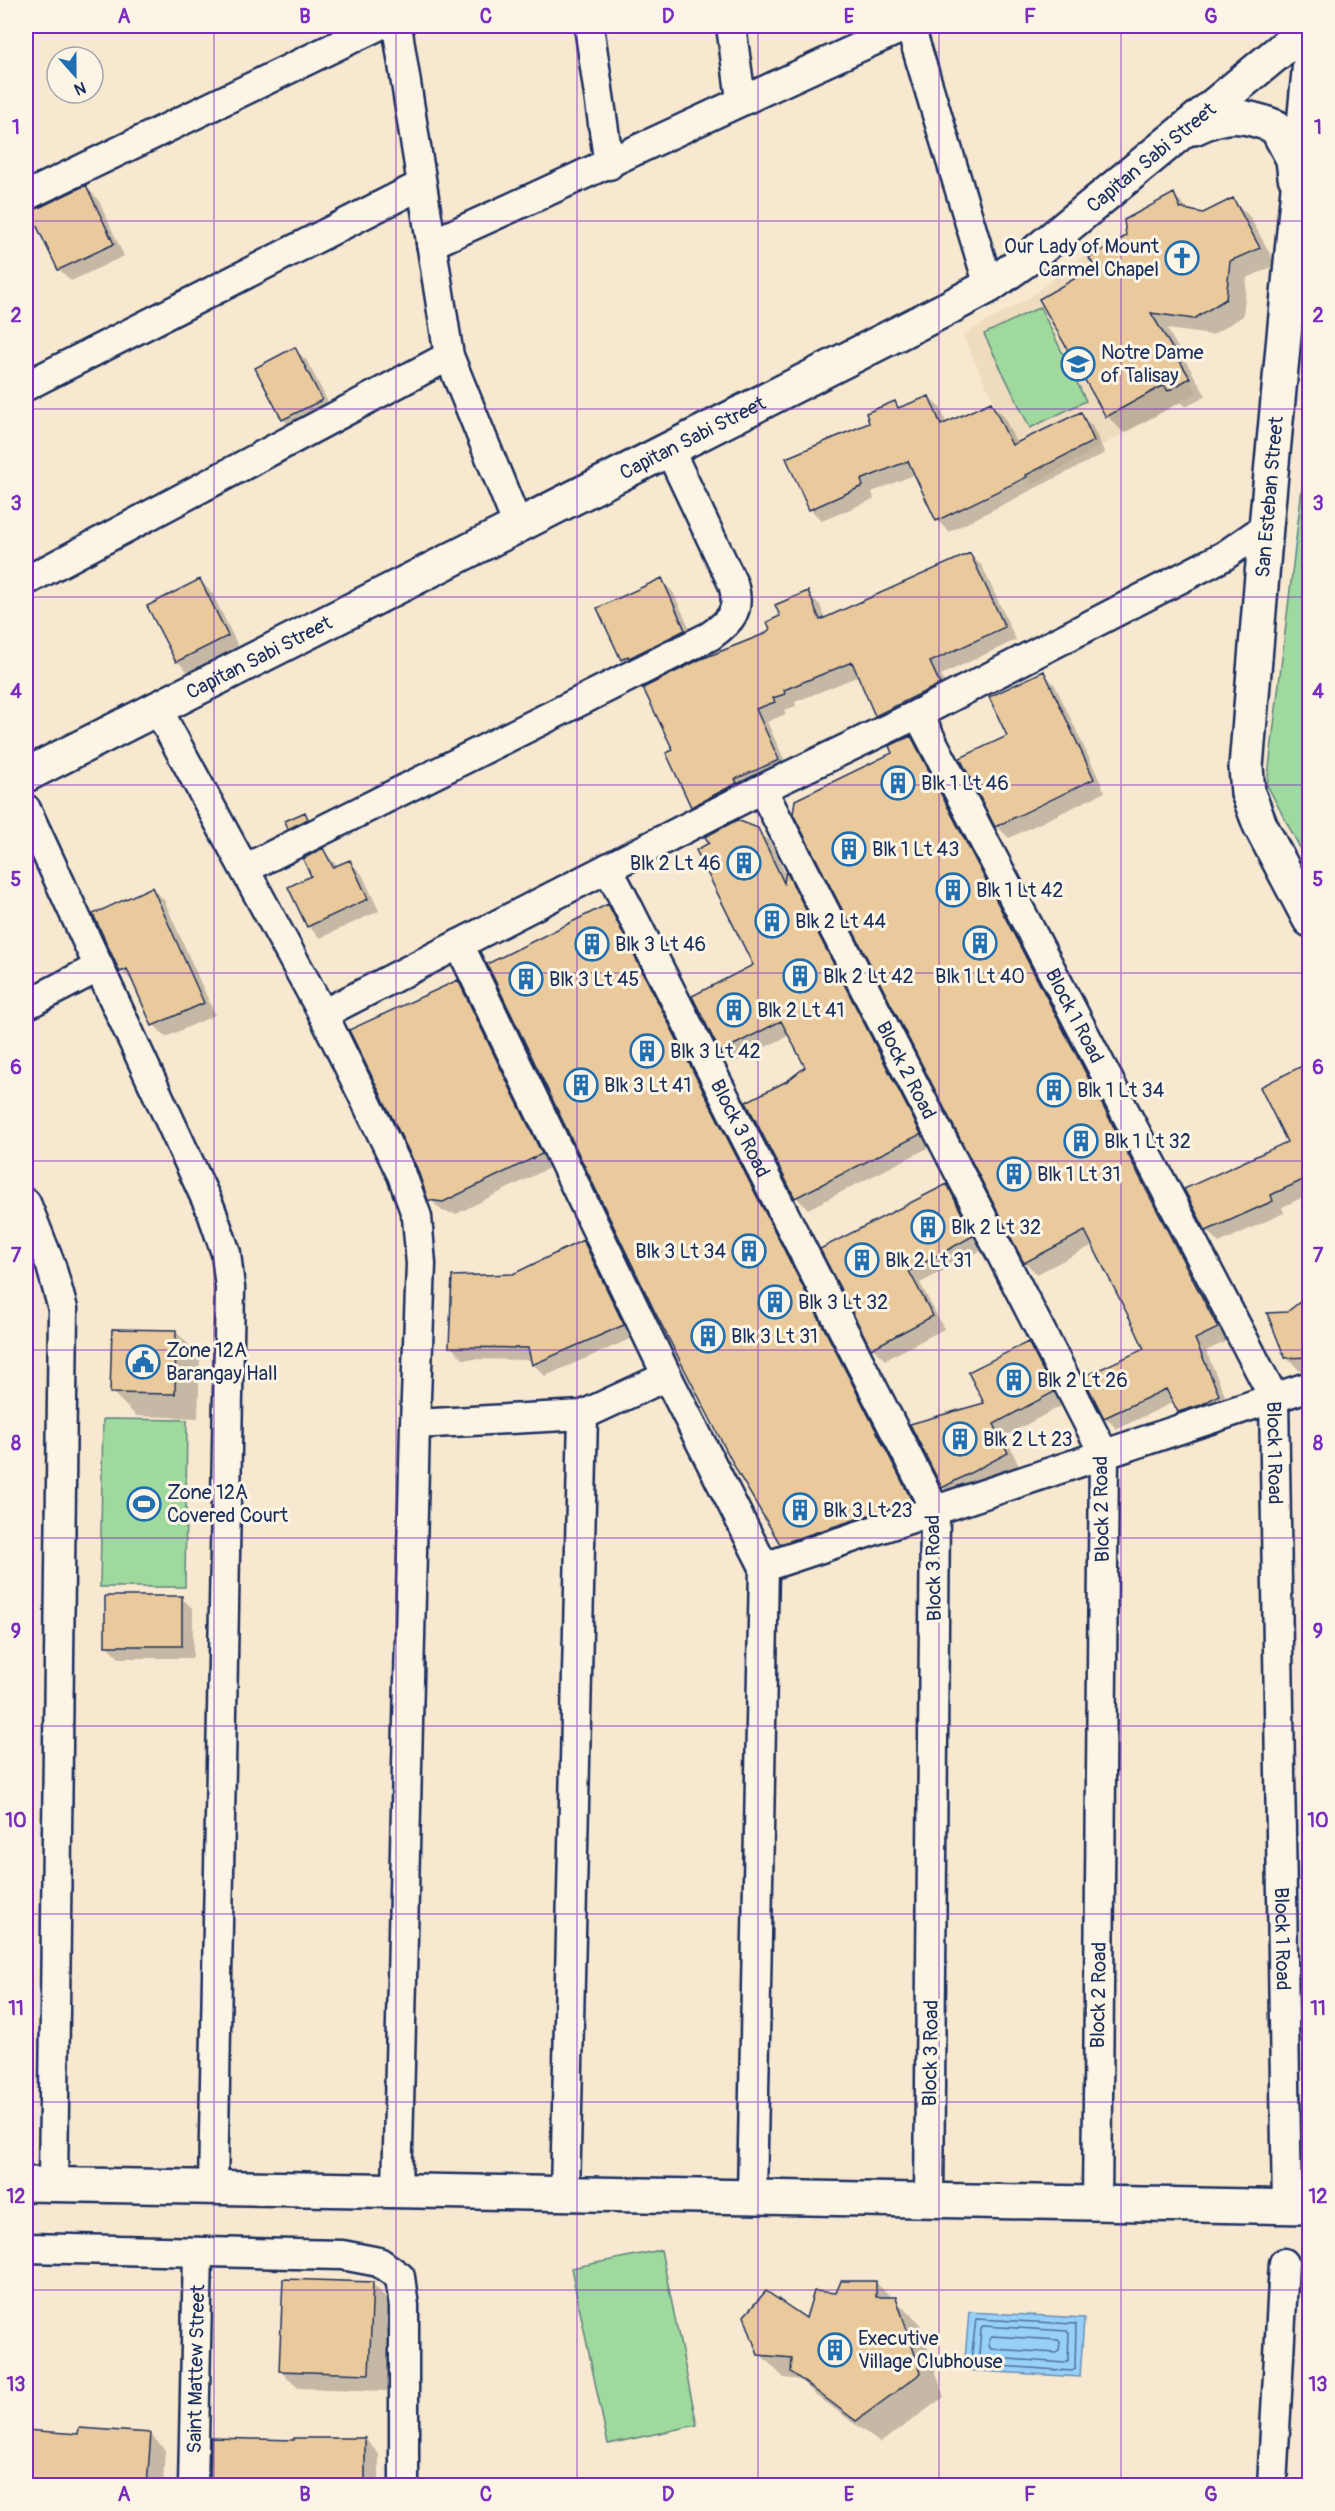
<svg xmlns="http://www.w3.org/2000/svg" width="1335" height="2511" viewBox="0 0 1335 2511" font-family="Pangolin,sans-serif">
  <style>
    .built { fill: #efdbbe }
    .green { fill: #a0d99e; stroke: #5e847e; stroke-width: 1.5 }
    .water { fill: #98d1f8; stroke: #6690ba; stroke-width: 1.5 }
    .shadow { fill: #0003 }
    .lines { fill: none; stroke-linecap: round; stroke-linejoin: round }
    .shore { stroke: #4d709c; stroke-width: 1.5 }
    .building { fill: #eaca9c; stroke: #1b2f5e; stroke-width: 1.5 }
    .minor-casing { stroke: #1b2f5e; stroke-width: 33 }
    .tertiary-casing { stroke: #1b2f5e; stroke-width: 38 }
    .minor { stroke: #fcf5e5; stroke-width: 28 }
    .tertiary { stroke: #fcf5e5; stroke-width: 33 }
    .grid { fill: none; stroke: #7b2cbf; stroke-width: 1.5; stroke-opacity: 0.55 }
    .labels { text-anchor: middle; stroke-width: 6; stroke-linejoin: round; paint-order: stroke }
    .street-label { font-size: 20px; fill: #1b2f5e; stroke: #fcf5e5 }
    .poi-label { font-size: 20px; fill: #1b2f5e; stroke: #fcf5e5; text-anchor: start }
    .neatline { fill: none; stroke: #7b2cbf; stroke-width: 2 }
    .grid-label { font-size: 20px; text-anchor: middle; font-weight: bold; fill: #7b2cbf }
  </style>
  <rect width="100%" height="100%" fill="#f7e8cf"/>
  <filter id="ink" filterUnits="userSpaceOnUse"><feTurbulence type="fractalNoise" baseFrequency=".0167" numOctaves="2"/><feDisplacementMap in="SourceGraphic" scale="12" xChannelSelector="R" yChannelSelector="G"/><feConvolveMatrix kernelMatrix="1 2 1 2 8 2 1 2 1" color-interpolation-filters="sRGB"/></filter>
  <g filter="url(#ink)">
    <path class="built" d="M1108,236L1197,392L1032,485L963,335L1029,298Z"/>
    <path class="green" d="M1040,307L1086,401L1030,428L984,334Z
      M1309,429V865L1267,785Z
      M103,1419L187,1420L185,1587H100Z
      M661,2250L697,2425L608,2444L571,2268Z"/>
    <path class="water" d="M969,2312L1084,2318L1080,2377L964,2370Z"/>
    <path class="shadow" d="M86,187L98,199L124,256L71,281L59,269Z
      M1174,195L1191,212L1203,215L1233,200L1250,217L1276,265L1247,278L1243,316L1212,335L1167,329L1206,396L1186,407L1181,402L1124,433L1107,416L1097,268Z
      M295,349L307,361L333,412L295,431L283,419Z
      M929,397L941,409L947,424L990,403L1003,415L1017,445L1080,414L1092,426L1105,453L949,532L937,520L916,474L872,492L874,499L822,521L810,509L871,423L895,403L900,409Z
      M969,554L982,566L1016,640L941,675L951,696L889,727L877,715L859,676L795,702L796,706L784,710L786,714L767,722L790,772L705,818L693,806L675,751L764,635L782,617L808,593L820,605L825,619Z
      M661,580L673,592L696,642L634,671L622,659Z
      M200,581L212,593L239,648L189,673L177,661Z
      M1043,673L1055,685L1105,792L1009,838L996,826L1009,737Z
      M910,738L922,750L1229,1340L1206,1351L1230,1407L1191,1424L1179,1412L1174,1402L1117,1429L1105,1417L1146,1350L1093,1245L1037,1274L1025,1262L894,754Z
      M757,829L770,842L787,877V875L798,885L932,1146L808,1209L796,1197L788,1082L807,1068L790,1035L733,1063L721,1051L755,966Z
      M323,850L338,867L350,862L362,874L379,911L320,938L308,926Z
      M152,888L164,900L215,1015L166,1037L154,1025L135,983L121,971Z
      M607,906L620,918L923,1513L793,1556L781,1543Z
      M458,982L470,994L553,1166L456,1214L442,1211L430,1199Z
      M1310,1064V1194L1282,1207L1284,1213L1219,1243L1207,1231L1186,1190L1289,1143Z
      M947,1186L959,1198L984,1249L920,1283L944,1329L885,1360L873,1348Z
      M583,1242L595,1254L635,1337L545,1376L533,1364L532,1360L463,1359L451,1347L513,1275Z
      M1310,1296V1369L1299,1370L1286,1357L1287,1314Z
      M176,1332L200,1356L198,1418L136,1416L112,1392Z
      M1027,1344L1039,1356L1065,1404L1005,1436L1019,1466L955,1499L943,1487L986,1404Z
      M181,1597L193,1609V1658H119L107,1646Z
      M1300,1917L1310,1918V1963L1301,1954Z
      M875,2282L919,2322L944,2397L880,2443L816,2395L801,2380L784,2378L760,2354L807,2321L837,2294Z
      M372,2283L390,2302L387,2391L298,2388L280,2370Z
      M26,2431L80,2436L150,2434L165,2450L163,2486H26Z
      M365,2439L379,2454V2486H211L295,2442Z"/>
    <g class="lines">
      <path class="shore" d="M976,2319L1076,2324L1075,2369L1072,2371L973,2364L971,2361Z
        M983,2326L1067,2331L1069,2334L1068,2361L1065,2363L981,2357L979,2354L981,2329Z
        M992,2336L1058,2340L1060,2342L1059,2351L1056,2353L991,2349L989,2346V2339Z"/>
    </g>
    <path class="building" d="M86,185L114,244L58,270L30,212Z
      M1174,193L1180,208L1203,213L1233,198L1260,248L1230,261L1226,299L1194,319L1151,313L1190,378L1168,391L1164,385L1106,417L1039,299L1095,267L1089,258L1126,236L1124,220Z
      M295,347L322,400L282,420L255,368Z
      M929,396L941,425L991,402L1012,445L1081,412L1094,441L1026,475L1027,477L936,521L908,461L861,480L863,486L809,510L786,458L869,423L866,413L895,401L898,408Z
      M970,553L1005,627L930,662L940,684L875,716L852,662L784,690L785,694L773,698L775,702L756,709L779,760L735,779L737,783L691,807L666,753L673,750L643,688L699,660L764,634L770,629L767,622L780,616L775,605L808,591L820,620Z
      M662,578L685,630L629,658L628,656L621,660L597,608Z
      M200,579L228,636L176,662L147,606Z
      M1044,671L1094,779L995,827L960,758L1007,736L989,697Z
      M911,736L1218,1328L1195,1339L1219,1395L1201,1405L1178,1412L1166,1389L1104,1418L1083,1377L1144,1349L1134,1327L1085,1231L1024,1263L793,814L795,800L892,753L889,746Z
      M305,812L308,819L288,829L285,821Z
      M737,820L758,828L784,883L786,871L921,1134L795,1198L746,1102L787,1081L805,1067L781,1021L720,1052L692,996L753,965L696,850L709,843L705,837Z
      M323,848L333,867L350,860L368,899L307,927L288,887L311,876L303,859Z
      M152,887L204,1003L152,1026L127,969L120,972L93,914Z
      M608,904L912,1501L780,1544L738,1473L655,1312L487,964Z
      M458,980L542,1154L443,1202L428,1200L417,1168L349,1030Z
      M1310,1062V1188L1305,1179L1271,1195L1273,1201L1206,1231L1184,1189L1287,1142L1260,1087Z
      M947,1184L973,1236L909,1271L933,1316L871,1349L820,1249Z
      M583,1240L624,1325L532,1365L528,1348L449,1347L452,1276L513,1274Z
      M1310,1294V1357L1285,1358L1267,1313L1287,1312Z
      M112,1329L176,1330L175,1394L110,1393Z
      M1028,1342L1054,1392L994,1424L1008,1453L942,1488L910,1424L984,1403L968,1372Z
      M105,1596H182V1646H105Z
      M283,2279L373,2282L369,2374L279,2371Z
      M841,2281H876V2297H896L921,2373L856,2421L791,2372L792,2358L758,2355L744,2316L766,2291L806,2318L814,2291L836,2293Z
      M79,2428L151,2433L147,2486H53L26,2483V2430L78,2434Z
      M211,2438L294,2440V2438H365V2486H210Z"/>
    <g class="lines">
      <defs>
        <g id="minor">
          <path d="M397,26L449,356L518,526"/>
          <path d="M589,26L609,165"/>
          <path d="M731,26L741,99"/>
          <path d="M910,26L989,286"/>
          <path d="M26,196L378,26"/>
          <path d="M431,244C591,173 748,96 907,26"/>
          <path d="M26,386L421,185"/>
          <path d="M26,581L449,356"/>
          <path d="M157,708L323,1014L402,1175L417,1217L421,1264L415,1424L397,2191"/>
          <path id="s1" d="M918,714L1274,1398L1287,2207"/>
          <path id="s2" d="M762,789L1104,1454L1097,2204"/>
          <path d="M26,809L211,1210L226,1253L230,1288L213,2188"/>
          <path id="s3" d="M608,868L935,1510L929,2200"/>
          <path d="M245,869L710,636C731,621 741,611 733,584L669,449"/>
          <path d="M459,944L667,1376L764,1567L752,2197"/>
          <path d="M26,1005L99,967"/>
          <path d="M323,1014L762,789L918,714L1224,556L1266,527"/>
          <path d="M26,1203L51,1266L63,1309L53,2185"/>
          <path d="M415,1424L583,1415L667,1376"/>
          <path d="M764,1567L1310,1386"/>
          <path d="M565,2194L583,1415"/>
          <path d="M26,2248L342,2255L379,2262L400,2277L404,2306V2486"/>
          <path id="s4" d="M193,2486L198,2252"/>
          <path d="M1272,2486L1284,2263"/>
        </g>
        <g id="tertiary">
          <path d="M1310,61L1266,527L1246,767L1248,793L1260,825L1310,920"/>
          <path d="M1194,128C1227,112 1243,114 1276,127L1293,159L1295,177"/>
          <path id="s5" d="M26,775L946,309L989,286L1030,257L1310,26"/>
          <path d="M26,2184L1310,2207"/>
        </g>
      </defs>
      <use href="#minor" class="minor-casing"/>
      <use href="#tertiary" class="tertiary-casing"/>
      <use href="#minor" class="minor"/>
      <use href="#tertiary" class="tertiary"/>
    </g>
  </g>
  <path class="grid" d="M214,26V2486M396,26V2486M577,26V2486M758,26V2486M939,26V2486M1121,26V2486M26,221H1310M26,409H1310M26,597H1310M26,785H1310M26,973H1310M26,1161H1310M26,1350H1310M26,1538H1310M26,1726H1310M26,1914H1310M26,2102H1310M26,2290H1310"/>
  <defs>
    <symbol id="church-ring" viewBox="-11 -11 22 22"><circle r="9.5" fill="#fcf5e5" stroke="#1f6fb2" stroke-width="1.5"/><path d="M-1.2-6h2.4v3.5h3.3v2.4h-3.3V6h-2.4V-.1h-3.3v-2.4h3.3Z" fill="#1f6fb2"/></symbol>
    <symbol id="school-ring" viewBox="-11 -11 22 22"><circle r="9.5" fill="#fcf5e5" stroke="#1f6fb2" stroke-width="1.5"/><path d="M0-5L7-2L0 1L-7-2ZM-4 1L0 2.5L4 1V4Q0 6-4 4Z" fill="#1f6fb2"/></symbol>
    <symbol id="building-ring" viewBox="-11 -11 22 22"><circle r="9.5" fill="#fcf5e5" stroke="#1f6fb2" stroke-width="1.5"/><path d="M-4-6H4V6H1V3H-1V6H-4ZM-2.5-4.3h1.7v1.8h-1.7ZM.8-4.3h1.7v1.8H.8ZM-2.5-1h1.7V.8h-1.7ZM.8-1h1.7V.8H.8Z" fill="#1f6fb2"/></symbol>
    <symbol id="civic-ring" viewBox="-11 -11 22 22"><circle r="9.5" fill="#fcf5e5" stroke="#1f6fb2" stroke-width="1.5"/><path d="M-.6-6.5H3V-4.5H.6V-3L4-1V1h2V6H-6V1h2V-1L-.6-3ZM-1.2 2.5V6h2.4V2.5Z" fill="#1f6fb2"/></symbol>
    <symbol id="stadium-ring" viewBox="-11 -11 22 22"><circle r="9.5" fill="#fcf5e5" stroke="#1f6fb2" stroke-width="1.5"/><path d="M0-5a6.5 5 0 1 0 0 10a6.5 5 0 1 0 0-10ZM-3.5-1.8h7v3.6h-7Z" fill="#1f6fb2"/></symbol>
  </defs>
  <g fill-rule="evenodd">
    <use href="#church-ring" x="1163" y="239" width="38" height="38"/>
    <use href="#school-ring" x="1059" y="345" width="38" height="38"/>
    <use href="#building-ring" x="879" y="764" width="38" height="38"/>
    <use href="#building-ring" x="830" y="830" width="38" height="38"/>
    <use href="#building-ring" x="725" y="844" width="38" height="38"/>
    <use href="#building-ring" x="934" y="871" width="38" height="38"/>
    <use href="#building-ring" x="753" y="902" width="38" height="38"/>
    <use href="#building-ring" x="961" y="924" width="38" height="38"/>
    <use href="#building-ring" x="573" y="925" width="38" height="38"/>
    <use href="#building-ring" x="781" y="957" width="38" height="38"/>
    <use href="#building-ring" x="507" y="960" width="38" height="38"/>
    <use href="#building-ring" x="715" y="991" width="38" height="38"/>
    <use href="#building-ring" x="628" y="1032" width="38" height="38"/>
    <use href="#building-ring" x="562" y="1066" width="38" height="38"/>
    <use href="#building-ring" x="1035" y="1071" width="38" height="38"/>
    <use href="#building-ring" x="1062" y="1122" width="38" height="38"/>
    <use href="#building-ring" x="995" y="1155" width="38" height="38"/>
    <use href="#building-ring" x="909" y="1208" width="38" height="38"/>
    <use href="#building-ring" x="730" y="1232" width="38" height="38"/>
    <use href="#building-ring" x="843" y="1241" width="38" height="38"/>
    <use href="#building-ring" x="756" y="1283" width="38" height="38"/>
    <use href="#building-ring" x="689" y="1317" width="38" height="38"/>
    <use href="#civic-ring" x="124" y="1343" width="38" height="38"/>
    <use href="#building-ring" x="995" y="1361" width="38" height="38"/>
    <use href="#building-ring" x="941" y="1420" width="38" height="38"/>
    <use href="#stadium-ring" x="125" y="1485" width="38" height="38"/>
    <use href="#building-ring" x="781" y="1491" width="38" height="38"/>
    <use href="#building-ring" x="816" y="2331" width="38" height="38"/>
  </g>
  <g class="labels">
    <g class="street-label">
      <text dy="7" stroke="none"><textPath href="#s5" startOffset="1287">Capitan Sabi Street</textPath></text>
      <text dy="7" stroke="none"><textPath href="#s5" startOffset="747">Capitan Sabi Street</textPath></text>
      <text transform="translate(1269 497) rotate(-85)" y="7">San Esteban Street</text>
      <text dy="7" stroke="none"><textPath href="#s5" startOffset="261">Capitan Sabi Street</textPath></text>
      <text dy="7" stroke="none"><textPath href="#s1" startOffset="340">Block 1 Road</textPath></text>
      <text dy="7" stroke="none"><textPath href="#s2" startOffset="316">Block 2 Road</textPath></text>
      <text dy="7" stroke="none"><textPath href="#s3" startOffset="292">Block 3 Road</textPath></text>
      <text dy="7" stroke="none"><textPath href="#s1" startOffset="826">Block 1 Road</textPath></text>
      <text transform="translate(1101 1509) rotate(-91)" y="7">Block 2 Road</text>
      <text transform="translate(933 1568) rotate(-91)" y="7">Block 3 Road</text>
      <text dy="7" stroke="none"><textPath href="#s1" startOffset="1312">Block 1 Road</textPath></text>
      <text transform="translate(1098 1995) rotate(-89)" y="7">Block 2 Road</text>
      <text transform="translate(930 2053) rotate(-89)" y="7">Block 3 Road</text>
      <text dy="7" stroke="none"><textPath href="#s4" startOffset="117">Saint Mattew Street</textPath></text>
    </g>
    <g class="poi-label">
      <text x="1159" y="253" text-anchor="end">Our Lady of Mount<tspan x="1159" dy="23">Carmel Chapel</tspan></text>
      <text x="1101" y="359">Notre Dame<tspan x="1101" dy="23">of Talisay</tspan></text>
      <text x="921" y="790">Blk 1 Lt 46</text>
      <text x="872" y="856">Blk 1 Lt 43</text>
      <text x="721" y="870" text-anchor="end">Blk 2 Lt 46</text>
      <text x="976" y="897">Blk 1 Lt 42</text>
      <text x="795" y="928">Blk 2 Lt 44</text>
      <text x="615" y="951">Blk 3 Lt 46</text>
      <text x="823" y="983">Blk 2 Lt 42</text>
      <text x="980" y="983" text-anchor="middle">Blk 1 Lt 40</text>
      <text x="549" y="986">Blk 3 Lt 45</text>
      <text x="757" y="1017">Blk 2 Lt 41</text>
      <text x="670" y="1058">Blk 3 Lt 42</text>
      <text x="604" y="1092">Blk 3 Lt 41</text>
      <text x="1077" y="1097">Blk 1 Lt 34</text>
      <text x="1104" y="1148">Blk 1 Lt 32</text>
      <text x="1037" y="1181">Blk 1 Lt 31</text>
      <text x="951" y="1234">Blk 2 Lt 32</text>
      <text x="726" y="1258" text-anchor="end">Blk 3 Lt 34</text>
      <text x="885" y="1267">Blk 2 Lt 31</text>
      <text x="798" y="1309">Blk 3 Lt 32</text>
      <text x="731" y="1343">Blk 3 Lt 31</text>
      <text x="166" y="1357">Zone 12A<tspan x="166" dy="23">Barangay Hall</tspan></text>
      <text x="1037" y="1387">Blk 2 Lt 26</text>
      <text x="983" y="1446">Blk 2 Lt 23</text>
      <text x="167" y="1499">Zone 12A<tspan x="167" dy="23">Covered Court</tspan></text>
      <text x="823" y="1517">Blk 3 Lt 23</text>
      <text x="858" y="2345">Executive<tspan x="858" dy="23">Village Clubhouse</tspan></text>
    </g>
  </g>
  <rect width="1335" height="2511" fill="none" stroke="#fcf5e5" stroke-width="66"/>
  <g transform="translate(75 75) rotate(159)"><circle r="28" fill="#fcf5e5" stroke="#a2a6af" stroke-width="1.5"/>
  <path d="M0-4.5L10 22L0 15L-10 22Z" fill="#1f6fb2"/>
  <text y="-9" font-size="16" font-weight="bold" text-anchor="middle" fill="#1b2f5e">N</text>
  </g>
  <rect x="33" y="33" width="1269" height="2445" class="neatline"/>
  <g class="grid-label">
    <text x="124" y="23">A</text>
    <text x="305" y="23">B</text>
    <text x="486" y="23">C</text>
    <text x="668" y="23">D</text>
    <text x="849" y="23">E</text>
    <text x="1030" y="23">F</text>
    <text x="1211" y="23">G</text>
    <text x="16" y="134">1</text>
    <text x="1318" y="134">1</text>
    <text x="16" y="322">2</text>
    <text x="1318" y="322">2</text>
    <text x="16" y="510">3</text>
    <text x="1318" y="510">3</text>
    <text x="16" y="698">4</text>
    <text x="1318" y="698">4</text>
    <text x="16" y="886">5</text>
    <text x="1318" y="886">5</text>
    <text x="16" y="1074">6</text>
    <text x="1318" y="1074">6</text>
    <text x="16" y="1262">7</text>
    <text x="1318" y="1262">7</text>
    <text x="16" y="1450">8</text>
    <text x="1318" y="1450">8</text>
    <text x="16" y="1638">9</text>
    <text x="1318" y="1638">9</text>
    <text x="16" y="1827">10</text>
    <text x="1318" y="1827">10</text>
    <text x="16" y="2015">11</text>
    <text x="1318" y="2015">11</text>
    <text x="16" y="2203">12</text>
    <text x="1318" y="2203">12</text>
    <text x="16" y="2391">13</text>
    <text x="1318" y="2391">13</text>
    <text x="124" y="2501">A</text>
    <text x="305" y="2501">B</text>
    <text x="486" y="2501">C</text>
    <text x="668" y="2501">D</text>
    <text x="849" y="2501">E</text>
    <text x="1030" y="2501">F</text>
    <text x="1211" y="2501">G</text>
  </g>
</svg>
